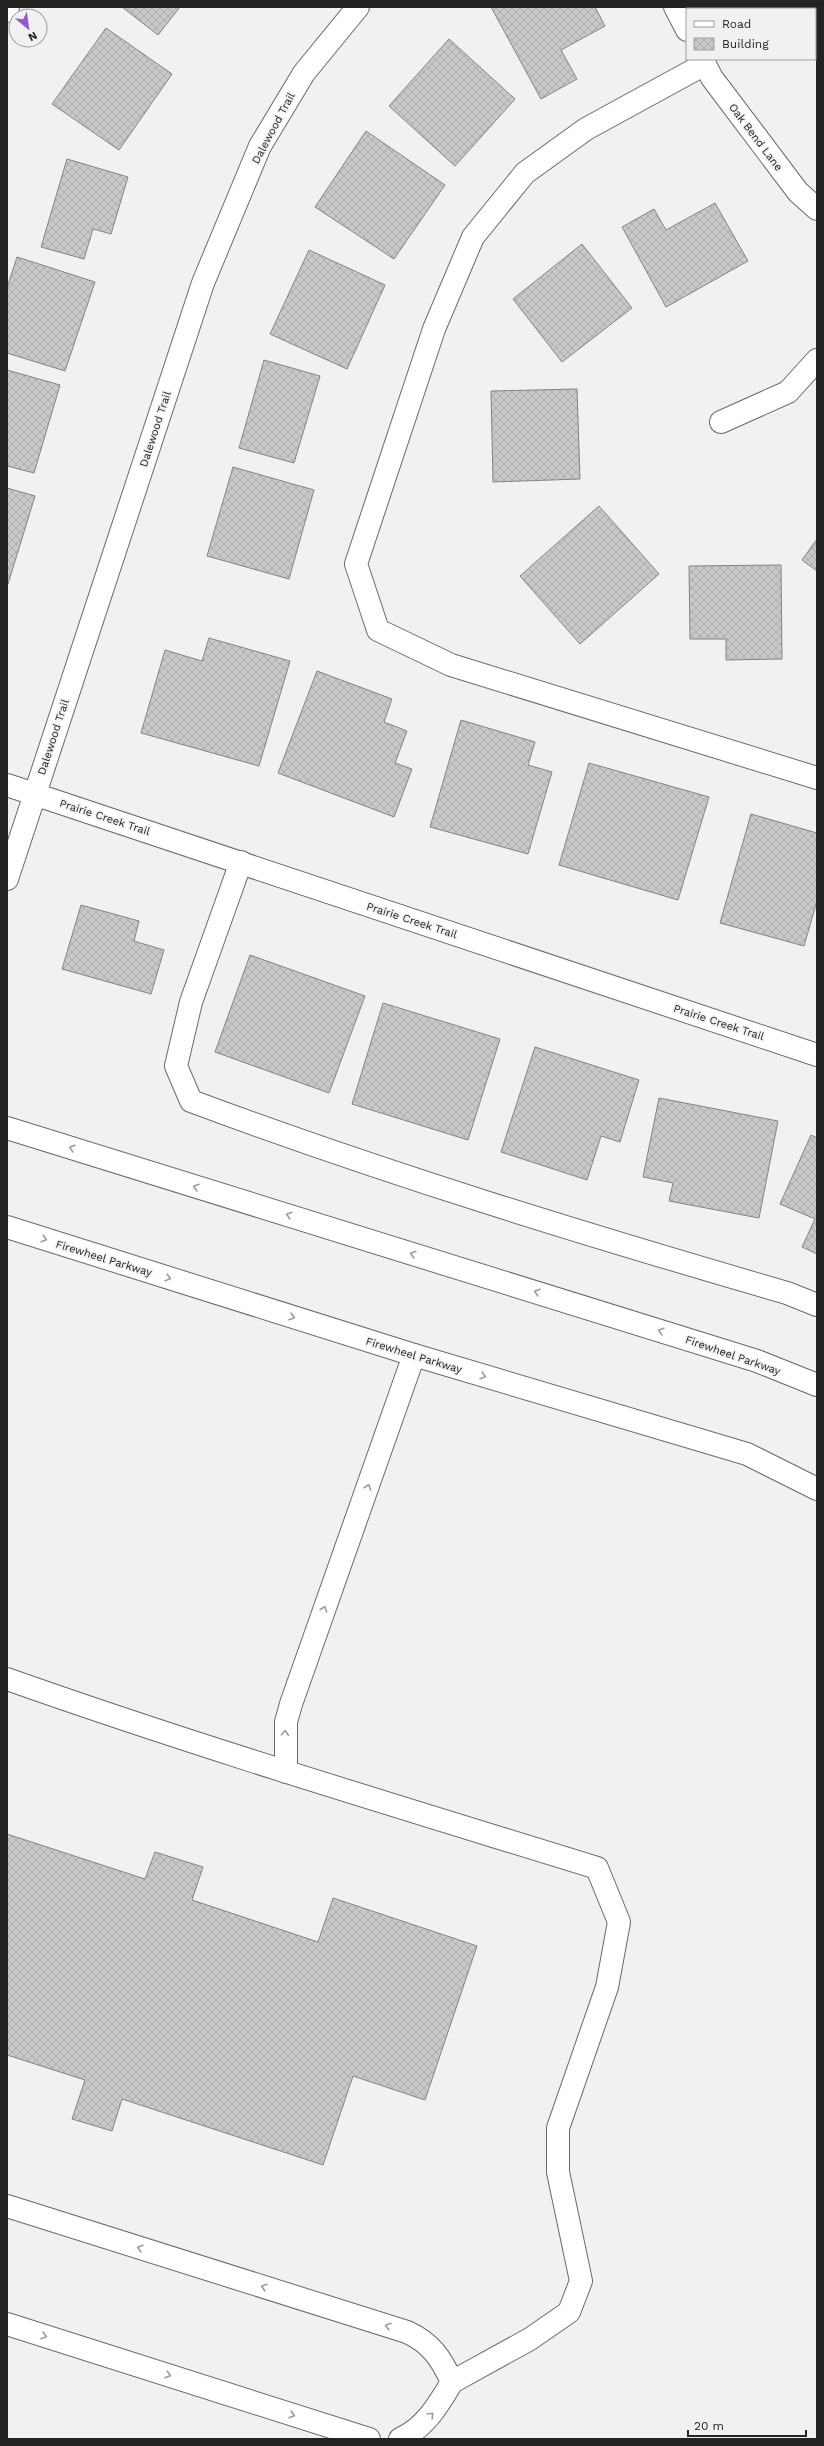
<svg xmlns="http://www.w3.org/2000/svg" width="824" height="2446" viewBox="0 0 824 2446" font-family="'Work Sans',sans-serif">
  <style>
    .building { fill: url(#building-cross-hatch); stroke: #848284 }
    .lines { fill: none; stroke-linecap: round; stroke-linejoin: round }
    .lane-casing { stroke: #696a6c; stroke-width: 24 }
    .street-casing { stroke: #696a6c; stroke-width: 24 }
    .secondary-casing { stroke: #696a6c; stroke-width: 24 }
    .lane { stroke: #fff; stroke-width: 22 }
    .street { stroke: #fff; stroke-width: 22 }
    .secondary { stroke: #fff; stroke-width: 22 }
    .oneway { stroke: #9c9c9c }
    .labels { text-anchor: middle; stroke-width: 3; stroke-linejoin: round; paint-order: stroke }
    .street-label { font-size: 11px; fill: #232324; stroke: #f1f1f4 }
  </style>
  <defs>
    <pattern id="building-cross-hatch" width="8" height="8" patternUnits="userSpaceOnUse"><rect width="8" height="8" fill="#c9c7c9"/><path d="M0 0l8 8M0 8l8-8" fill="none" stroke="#acabac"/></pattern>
  </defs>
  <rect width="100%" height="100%" fill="#f1f1f4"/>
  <path class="building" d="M122,7H180L158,35Z
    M491,7H595L605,26L561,50L577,79L541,99Z
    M783,7H817V10L784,9Z
    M106,28L172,74L119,150L52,104Z
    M449,39L515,99L455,166L389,106Z
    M366,131L445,185L394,259L315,207Z
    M67,159L128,177L111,234L93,229L84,259L41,247Z
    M715,203L748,261L666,307L622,227L654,209L666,230Z
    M582,244L632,308L562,362L513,299Z
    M309,250L385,285L347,369L270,334Z
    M17,257L95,282L65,371L7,353V288Z
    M264,360L320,376L294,463L239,448Z
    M7,370L60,385L34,473L7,466Z
    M577,389L580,479L493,482L491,391Z
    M233,467L314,490L289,579L207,556Z
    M7,488L35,496L8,584L7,583Z
    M599,506L659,574L580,644L520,576Z
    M817,539V571L802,560Z
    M781,565L782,659L726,660V639H690L689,566Z
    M209,638L290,661L259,766L141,733L165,650L202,661Z
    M317,671L392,699L384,722L407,731L395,763L412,769L394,817L278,773Z
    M461,720L535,742L528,765L552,772L528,854L430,827Z
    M589,763L709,797L678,900L559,865Z
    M751,814L817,833V901L804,946L720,923Z
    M81,905L139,921L134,941L164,950L151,994L62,969Z
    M250,955L365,996L329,1093L215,1052Z
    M383,1003L500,1039L468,1140L352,1104Z
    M535,1047L639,1080L620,1142L601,1136L587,1180L501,1152Z
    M659,1098L778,1121L759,1218L669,1201L673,1183L643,1177Z
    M811,1135L817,1138V1254L802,1247L815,1219L780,1204Z
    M7,1834L145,1879L155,1852L203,1867L192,1900L318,1942L333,1898L477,1946L425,2100L353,2076L323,2165L122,2099L112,2131L72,2119L85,2080L7,2055Z"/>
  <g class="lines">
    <defs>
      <path id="lane" d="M7,11L8,7
        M705,64L586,129L525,173L473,237L434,329L356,564L378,630L451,665L817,778
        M241,862L191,1002L176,1066L191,1101C387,1174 587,1235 787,1293L817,1305
        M7,1679C202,1748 400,1807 597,1868L619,1922L607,1987L558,2128V2172L581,2281L569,2312L530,2339L452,2382
        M286,1772V1722L291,1704L414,1355
        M7,2206L407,2332C431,2343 441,2358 452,2382C439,2404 425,2428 400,2439
        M7,2324L369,2439"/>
      <path id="street" d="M675,7L687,30
        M702,59L712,78L798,192L817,209
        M721,422L788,392L817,360
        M7,785L817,1055
        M7,879L203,283L260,146L304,73L358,7"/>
      <path id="secondary" d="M7,1128L757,1361L817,1385
        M7,1227L414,1355L747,1454L817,1489"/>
    </defs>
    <use href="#lane" class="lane-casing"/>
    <use href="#street" class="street-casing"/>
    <use href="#secondary" class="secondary-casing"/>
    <use href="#lane" class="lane"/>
    <use href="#street" class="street"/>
    <use href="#secondary" class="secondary"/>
  </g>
  <defs><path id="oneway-chevron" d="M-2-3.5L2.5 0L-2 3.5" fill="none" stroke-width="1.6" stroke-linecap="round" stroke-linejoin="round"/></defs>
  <g class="oneway">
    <use href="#oneway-chevron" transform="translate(72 1148) rotate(-163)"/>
    <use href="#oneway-chevron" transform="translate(196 1187) rotate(-163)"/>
    <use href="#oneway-chevron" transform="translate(289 1215) rotate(-163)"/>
    <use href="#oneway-chevron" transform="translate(44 1239) rotate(17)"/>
    <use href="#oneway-chevron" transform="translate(413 1254) rotate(-163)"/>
    <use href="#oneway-chevron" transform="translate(168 1278) rotate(17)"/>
    <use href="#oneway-chevron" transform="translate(537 1292) rotate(-163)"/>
    <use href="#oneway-chevron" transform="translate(292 1317) rotate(17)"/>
    <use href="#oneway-chevron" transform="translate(661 1331) rotate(-163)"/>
    <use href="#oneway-chevron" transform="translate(483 1376) rotate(17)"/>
    <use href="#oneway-chevron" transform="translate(368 1487) rotate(-71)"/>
    <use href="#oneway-chevron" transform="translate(324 1609) rotate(-71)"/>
    <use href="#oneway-chevron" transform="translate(285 1733) rotate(-87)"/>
    <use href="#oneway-chevron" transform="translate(140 2248) rotate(-163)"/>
    <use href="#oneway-chevron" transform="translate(264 2287) rotate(-163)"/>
    <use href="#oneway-chevron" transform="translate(388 2326) rotate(-163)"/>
    <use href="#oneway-chevron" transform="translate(44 2336) rotate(18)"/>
    <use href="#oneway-chevron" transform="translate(168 2375) rotate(18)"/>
    <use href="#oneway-chevron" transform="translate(292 2415) rotate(18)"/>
    <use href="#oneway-chevron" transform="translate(431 2415) rotate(-46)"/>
  </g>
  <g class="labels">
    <g class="street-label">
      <text transform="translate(273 128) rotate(-62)" y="4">Dalewood Trail</text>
      <text transform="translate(756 137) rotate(53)" y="4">Oak Bend Lane</text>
      <text transform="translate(155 429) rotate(-72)" y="4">Dalewood Trail</text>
      <text transform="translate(53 737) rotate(-72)" y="4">Dalewood Trail</text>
      <text transform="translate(105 817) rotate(18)" y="4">Prairie Creek Trail</text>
      <text transform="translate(412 920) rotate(18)" y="4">Prairie Creek Trail</text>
      <text transform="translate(719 1022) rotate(18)" y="4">Prairie Creek Trail</text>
      <text transform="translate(104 1258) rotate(17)" y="4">Firewheel Parkway</text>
      <text transform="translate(414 1355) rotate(17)" y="4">Firewheel Parkway</text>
      <text transform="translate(733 1355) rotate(19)" y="4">Firewheel Parkway</text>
    </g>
  </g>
  <rect width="824" height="2446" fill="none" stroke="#232324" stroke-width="16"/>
  <rect x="686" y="8" width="130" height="52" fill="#f1f1f4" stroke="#9f9fa1"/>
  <rect x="694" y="21" width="20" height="6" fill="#ffffff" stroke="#9f9fa1"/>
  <text x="722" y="28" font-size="12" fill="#232324">Road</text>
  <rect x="694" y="38" width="20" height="12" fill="url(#building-cross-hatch)" stroke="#9f9fa1"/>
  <text x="722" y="48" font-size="12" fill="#232324">Building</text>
  <g transform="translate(28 28) rotate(151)"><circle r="19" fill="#f1f1f4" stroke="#9f9fa1"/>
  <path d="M0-3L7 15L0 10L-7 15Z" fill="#9857cd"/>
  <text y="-6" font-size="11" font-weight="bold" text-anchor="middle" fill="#232324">N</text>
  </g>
  <path d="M688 2430v6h118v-6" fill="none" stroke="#232324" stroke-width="2"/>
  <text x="694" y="2430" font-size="12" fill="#232324" stroke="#f1f1f4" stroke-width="3" paint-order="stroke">20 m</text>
</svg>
